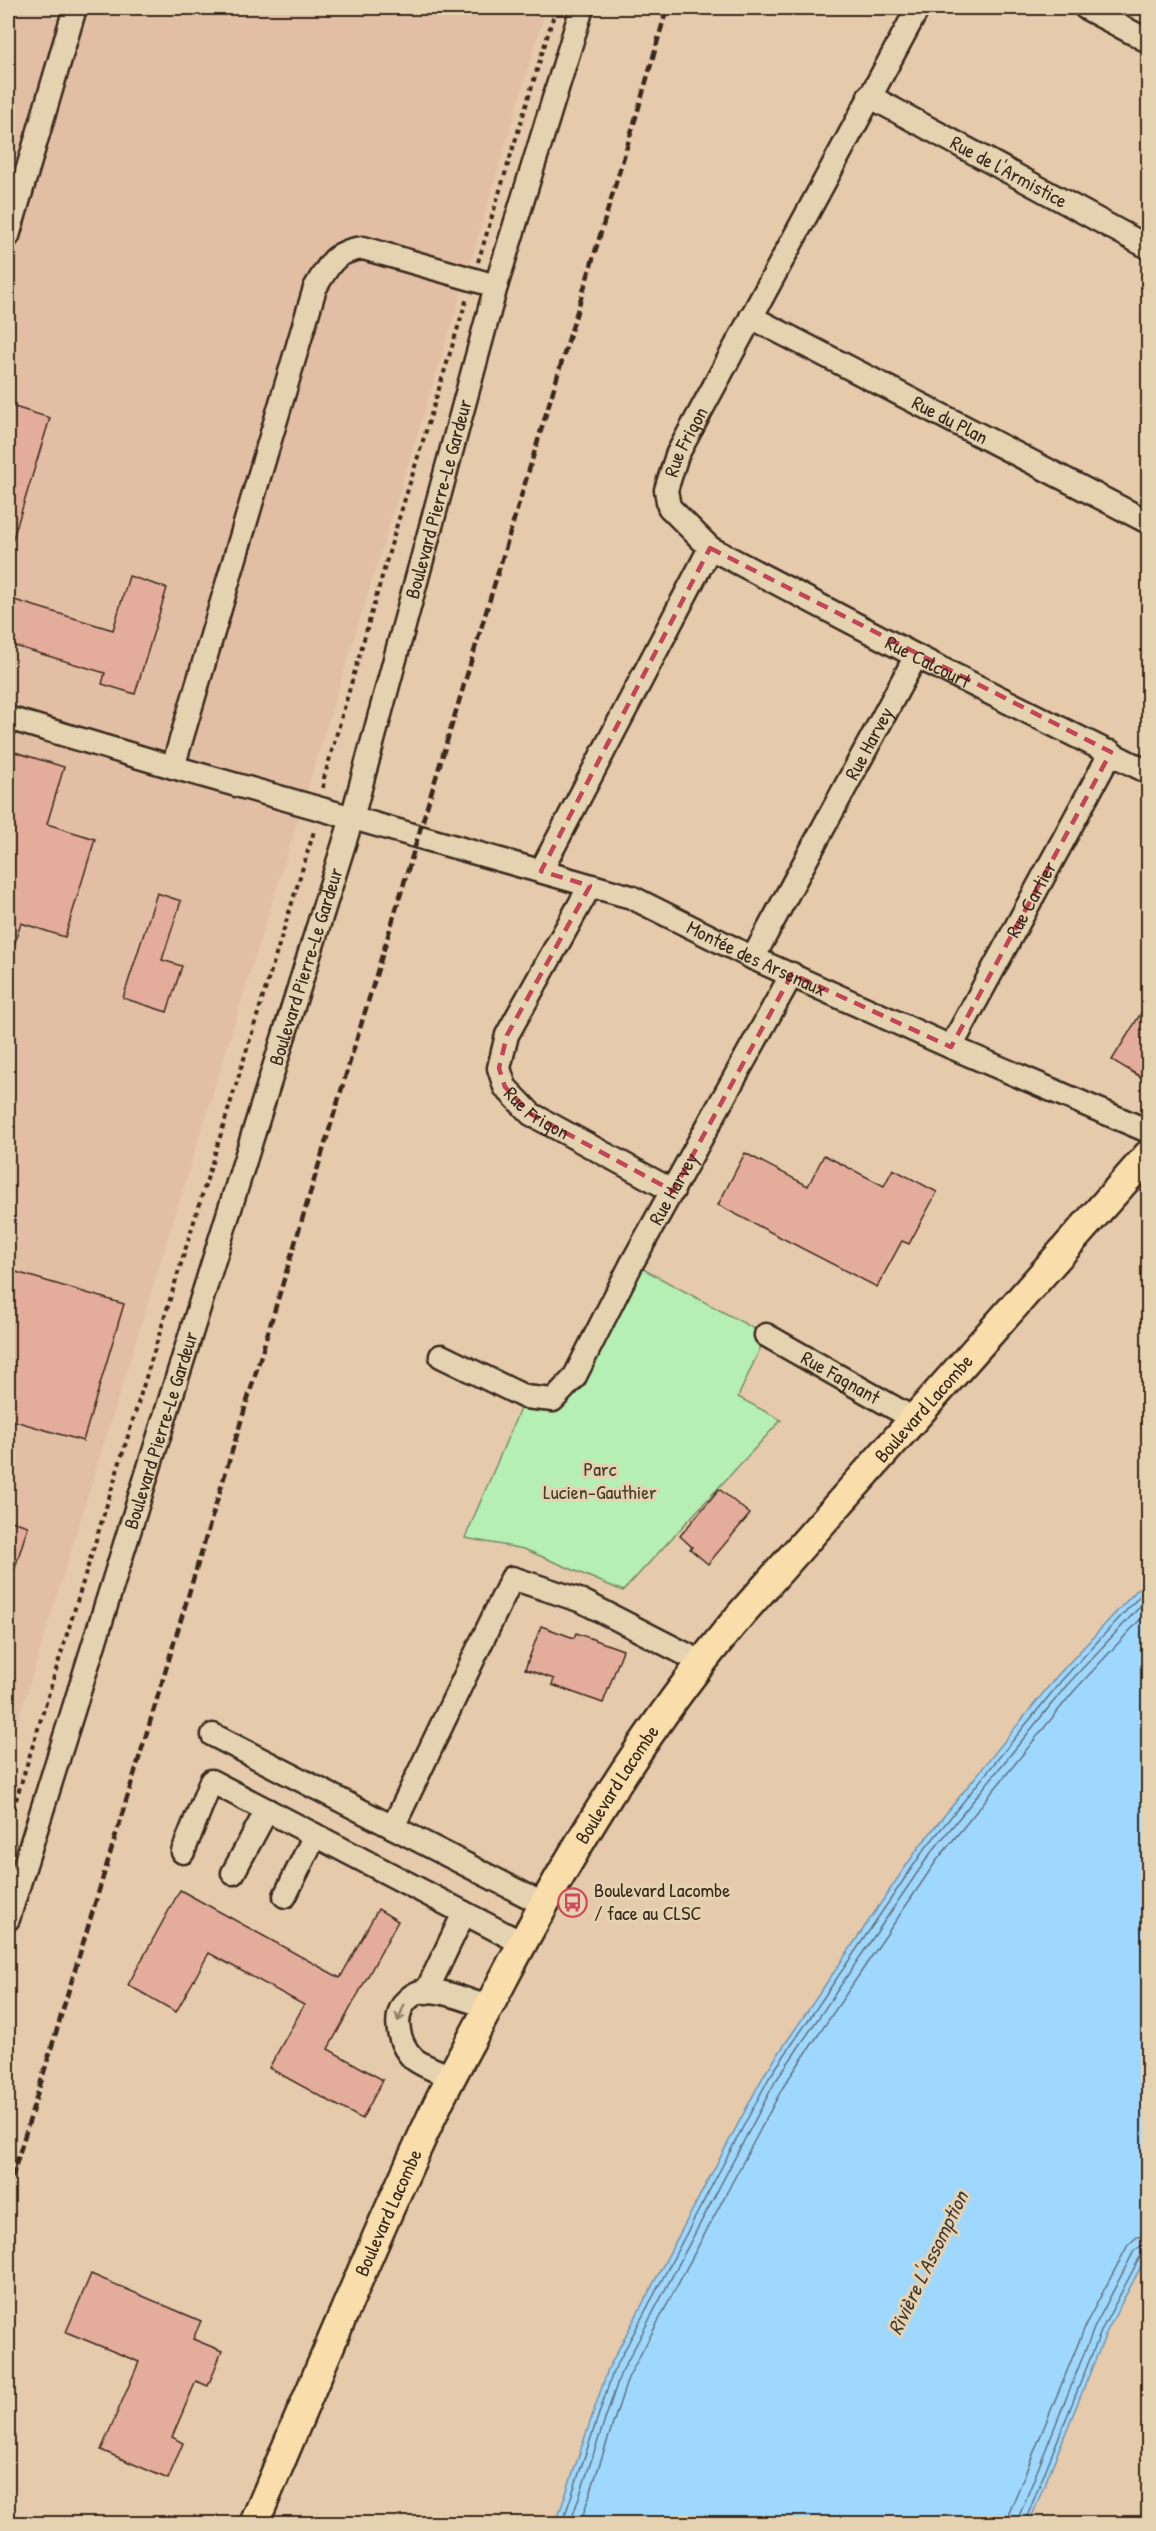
<svg xmlns="http://www.w3.org/2000/svg" width="1156" height="2531" viewBox="0 0 1156 2531" font-family="'Patrick Hand',sans-serif">
  <style>
    .built { fill: #e2bea4 }
    .green { fill: #b5efb3; stroke: #788c68; stroke-width: 1.5 }
    .water { fill: #9ed8ff; stroke: #7692a5; stroke-width: 1.5 }
    .lines { fill: none; stroke-linecap: round; stroke-linejoin: round }
    .shore { stroke: #637078; stroke-width: 1.5 }
    .building { fill: #e4ac9b; stroke: #3b2a1e; stroke-width: 1.5 }
    .minor-casing { stroke: #3b2a1e; stroke-width: 27 }
    .major-casing { stroke: #3b2a1e; stroke-width: 33 }
    .path { stroke: #3b2a1e; stroke-width: 4; stroke-dasharray: 4.5 4.5; stroke-linecap: butt }
    .minor { stroke: #e5d2b0; stroke-width: 22 }
    .major { stroke: #f9deab; stroke-width: 28 }
    .rail { stroke: #3b2a1e; stroke-width: 4.5; stroke-dasharray: 9 4.5; stroke-linecap: butt }
    .oneway { stroke: #907e67 }
    .marked { fill: none; stroke: #c24655; stroke-width: 4.5; stroke-dasharray: 12 8; stroke-linejoin: round }
    .labels { text-anchor: middle; stroke-width: 6; stroke-linejoin: round; paint-order: stroke }
    .street-label { font-size: 20px; fill: #3b2a1e; stroke: #e5d2b0 }
    .park-label { font-size: 20px; fill: #473e2d; stroke: #e5d2b0 }
    .poi-label { font-size: 20px; fill: #3b2a1e; stroke: #e5d2b0; text-anchor: start }
    .water-label { font-size: 21px; font-style: italic; fill: #453b34; stroke: #e5d2b0 }
  </style>
  <rect width="100%" height="100%" fill="#e5caac"/>
  <filter id="ink" filterUnits="userSpaceOnUse"><feTurbulence type="fractalNoise" baseFrequency=".0167" numOctaves="2"/><feDisplacementMap in="SourceGraphic" scale="12" xChannelSelector="R" yChannelSelector="G"/><feConvolveMatrix kernelMatrix="1 2 1 2 8 2 1 2 1" color-interpolation-filters="sRGB"/></filter>
  <g filter="url(#ink)">
    <path class="built" d="M8,8H546L468,271L8,1753Z"/>
    <path class="green" d="M632,1263L766,1335L738,1397L781,1420L623,1591L524,1549L465,1538L525,1397L553,1400Z"/>
    <path class="water" d="M1148,1578V2253L1107,2331L1029,2523H556L608,2369L764,2075L919,1847L1057,1676Z"/>
    <g class="lines">
      <path class="shore" d="M562,2524L613,2372L769,2078L924,1850L1062,1680L1148,1587
        M570,2524L620,2375L775,2082L930,1854L1067,1685L1148,1598
        M580,2524L628,2378L783,2087L937,1860L1074,1691L1148,1611
        M1007,2524L1009,2513L1087,2322L1128,2245L1137,2237L1148,2235
        M1016,2524L1095,2326L1134,2251L1141,2246L1148,2244
        M1024,2524L1102,2329L1141,2255L1148,2252"/>
    </g>
    <path class="building" d="M8,405L50,418L11,545L8,544Z
      M129,576L167,588L135,694L102,684L105,673L8,644V598L113,630Z
      M15,752L64,767L47,824L95,839L65,937L21,923L11,956L8,955V778Z
      M157,893L181,901L162,960L182,966L167,1012L123,998Z
      M1149,1000V1082L1112,1060Z
      M745,1153L808,1186L824,1155L884,1186L893,1169L937,1192L909,1244L902,1241L877,1287L718,1205Z
      M16,1272L124,1304L83,1441L8,1419V1299Z
      M719,1489L750,1514L708,1564L690,1549L692,1547L680,1536Z
      M8,1520L28,1526L11,1581L8,1580Z
      M541,1626L574,1638L576,1633L623,1650L603,1703L552,1685L554,1679L525,1669Z
      M180,1890L340,1978L378,1909L398,1921L328,2049L383,2080L362,2119L269,2068L304,2005L209,1953L176,2012L128,1985Z
      M91,2274L201,2321L193,2339L222,2351L208,2386L196,2381L172,2437L183,2443L168,2479L101,2450L139,2362L66,2332Z"/>
    <g class="lines">
      <defs>
        <g id="minor">
          <path d="M1086,8L1148,41"/>
          <path id="s1" d="M869,96L1148,247"/>
          <path d="M8,236L75,8"/>
          <path id="s2" d="M751,317L1148,522"/>
          <path id="s3" d="M710,548L916,656L1148,772"/>
          <path id="s4" d="M8,718L173,767L631,897L753,958L951,1047L1148,1131"/>
          <path d="M173,767L315,288C329,265 334,251 363,248L496,286"/>
          <path id="s5" d="M541,871L710,548L669,507L666,490L677,455L918,8"/>
          <path id="s6" d="M590,886L507,1035L499,1068L505,1087L531,1114L673,1191"/>
          <path id="s7" d="M753,958L916,656"/>
          <path id="s8" d="M951,1047L1111,752"/>
          <path id="s9" d="M766,1335L914,1419"/>
          <path id="s10" d="M441,1356L525,1397L553,1400L574,1378L632,1263L792,974"/>
          <path d="M213,1735L543,1904"/>
          <path d="M393,1827L512,1578L582,1601L701,1662"/>
          <path d="M183,1852L211,1781L522,1943"/>
          <path d="M233,1873L267,1810"/>
          <path d="M285,1896L315,1835"/>
          <path id="s11" d="M8,1919L352,818L496,286L582,8"/>
          <path d="M426,1992L464,1913"/>
          <path d="M452,2077C440,2072 424,2067 414,2059C395,2042 390,2005 417,1993C434,1985 471,2002 488,2007"/>
        </g>
        <g id="major">
          <path id="s12" d="M254,2524C315,2381 374,2238 440,2099C458,2063 478,2028 496,1993C566,1859 644,1728 742,1613L1148,1155"/>
        </g>
      </defs>
      <use href="#minor" class="minor-casing"/>
      <use href="#major" class="major-casing"/>
      <path class="path" d="M478,262L556,8
        M323,788L324,778L396,528L467,298
        M8,1826L315,828"/>
      <use href="#minor" class="minor"/>
      <use href="#major" class="major"/>
      <path class="rail" d="M8,2191L638,110L667,8"/>
    </g>
    <defs><path id="oneway-shaft" d="M-6 0H5M1.5-3L5.5 0L1.5 3" fill="none" stroke-width="1.6" stroke-linecap="round" stroke-linejoin="round" transform="scale(1.5)"/></defs>
    <use class="oneway" href="#oneway-shaft" transform="translate(401 2013) rotate(111)"/>
  </g>
  <path class="marked" d="M710,548L1111,752L951,1047L792,974L673,1191L531,1114L505,1087L499,1068L507,1035L590,886L541,871Z"/>
  <defs>
    <symbol id="bus-ring" viewBox="-11 -11 22 22"><circle r="9.5" fill="#e5d2b0" stroke="#d1495b" stroke-width="1.5"/><path d="M-5-6H5V4H4V6H2V4H-2V6H-4V4H-5ZM-3.5-4V0h7V-4ZM-3.5 1.2v1.5H-2V1.2ZM2 1.2v1.5H3.5V1.2Z" fill="#d1495b"/></symbol>
  </defs>
  <g fill-rule="evenodd">
    <use href="#bus-ring" x="556" y="1886" width="33" height="33"/>
  </g>
  <g class="labels">
    <g class="street-label">
      <text dy="7" stroke="none"><textPath href="#s1" startOffset="159">Rue de l'Armistice</textPath></text>
      <text dy="7" stroke="none"><textPath href="#s2" startOffset="224">Rue du Plan</textPath></text>
      <text dy="7" stroke="none"><textPath href="#s5" startOffset="492">Rue Frigon</textPath></text>
      <text dy="7" stroke="none"><textPath href="#s11" startOffset="1484">Boulevard Pierre-Le Gardeur</textPath></text>
      <text dy="7" stroke="none"><textPath href="#s3" startOffset="246">Rue Calcourt</textPath></text>
      <text dy="7" stroke="none"><textPath href="#s7" startOffset="244">Rue Harvey</textPath></text>
      <text dy="7" stroke="none"><textPath href="#s8" startOffset="168">Rue Cartier</textPath></text>
      <text dy="7" stroke="none"><textPath href="#s4" startOffset="788">Montée des Arsenaux</textPath></text>
      <text dy="7" stroke="none"><textPath href="#s11" startOffset="998">Boulevard Pierre-Le Gardeur</textPath></text>
      <text dy="7" stroke="none"><textPath href="#s6" startOffset="266">Rue Frigon</textPath></text>
      <text dy="7" stroke="none"><textPath href="#s10" startOffset="366">Rue Harvey</textPath></text>
      <text dy="7" stroke="none"><textPath href="#s9" startOffset="86">Rue Fagnant</textPath></text>
      <text dy="7" stroke="none"><textPath href="#s12" startOffset="1311">Boulevard Lacombe</textPath></text>
      <text dy="7" stroke="none"><textPath href="#s11" startOffset="512">Boulevard Pierre-Le Gardeur</textPath></text>
      <text dy="7" stroke="none"><textPath href="#s12" startOffset="825">Boulevard Lacombe</textPath></text>
      <text dy="7" stroke="none"><textPath href="#s12" startOffset="339">Boulevard Lacombe</textPath></text>
    </g>
    <g class="park-label">
      <text x="600" y="1476">Parc<tspan x="600" dy="23">Lucien-Gauthier</tspan></text>
    </g>
    <g class="poi-label">
      <text x="594" y="1897">Boulevard Lacombe<tspan x="594" dy="23">/ face au CLSC</tspan></text>
    </g>
    <g class="water-label">
      <text transform="translate(928 2263) rotate(-64)" y="7">Rivière L'Assomption</text>
    </g>
  </g>
  <rect width="1156" height="2531" fill="none" stroke="#e5d2b0" stroke-width="30"/>
  <rect x="15" y="15" width="1126" height="2501" fill="none" stroke="#3b2a1e" stroke-width="2" filter="url(#ink)"/>
</svg>
